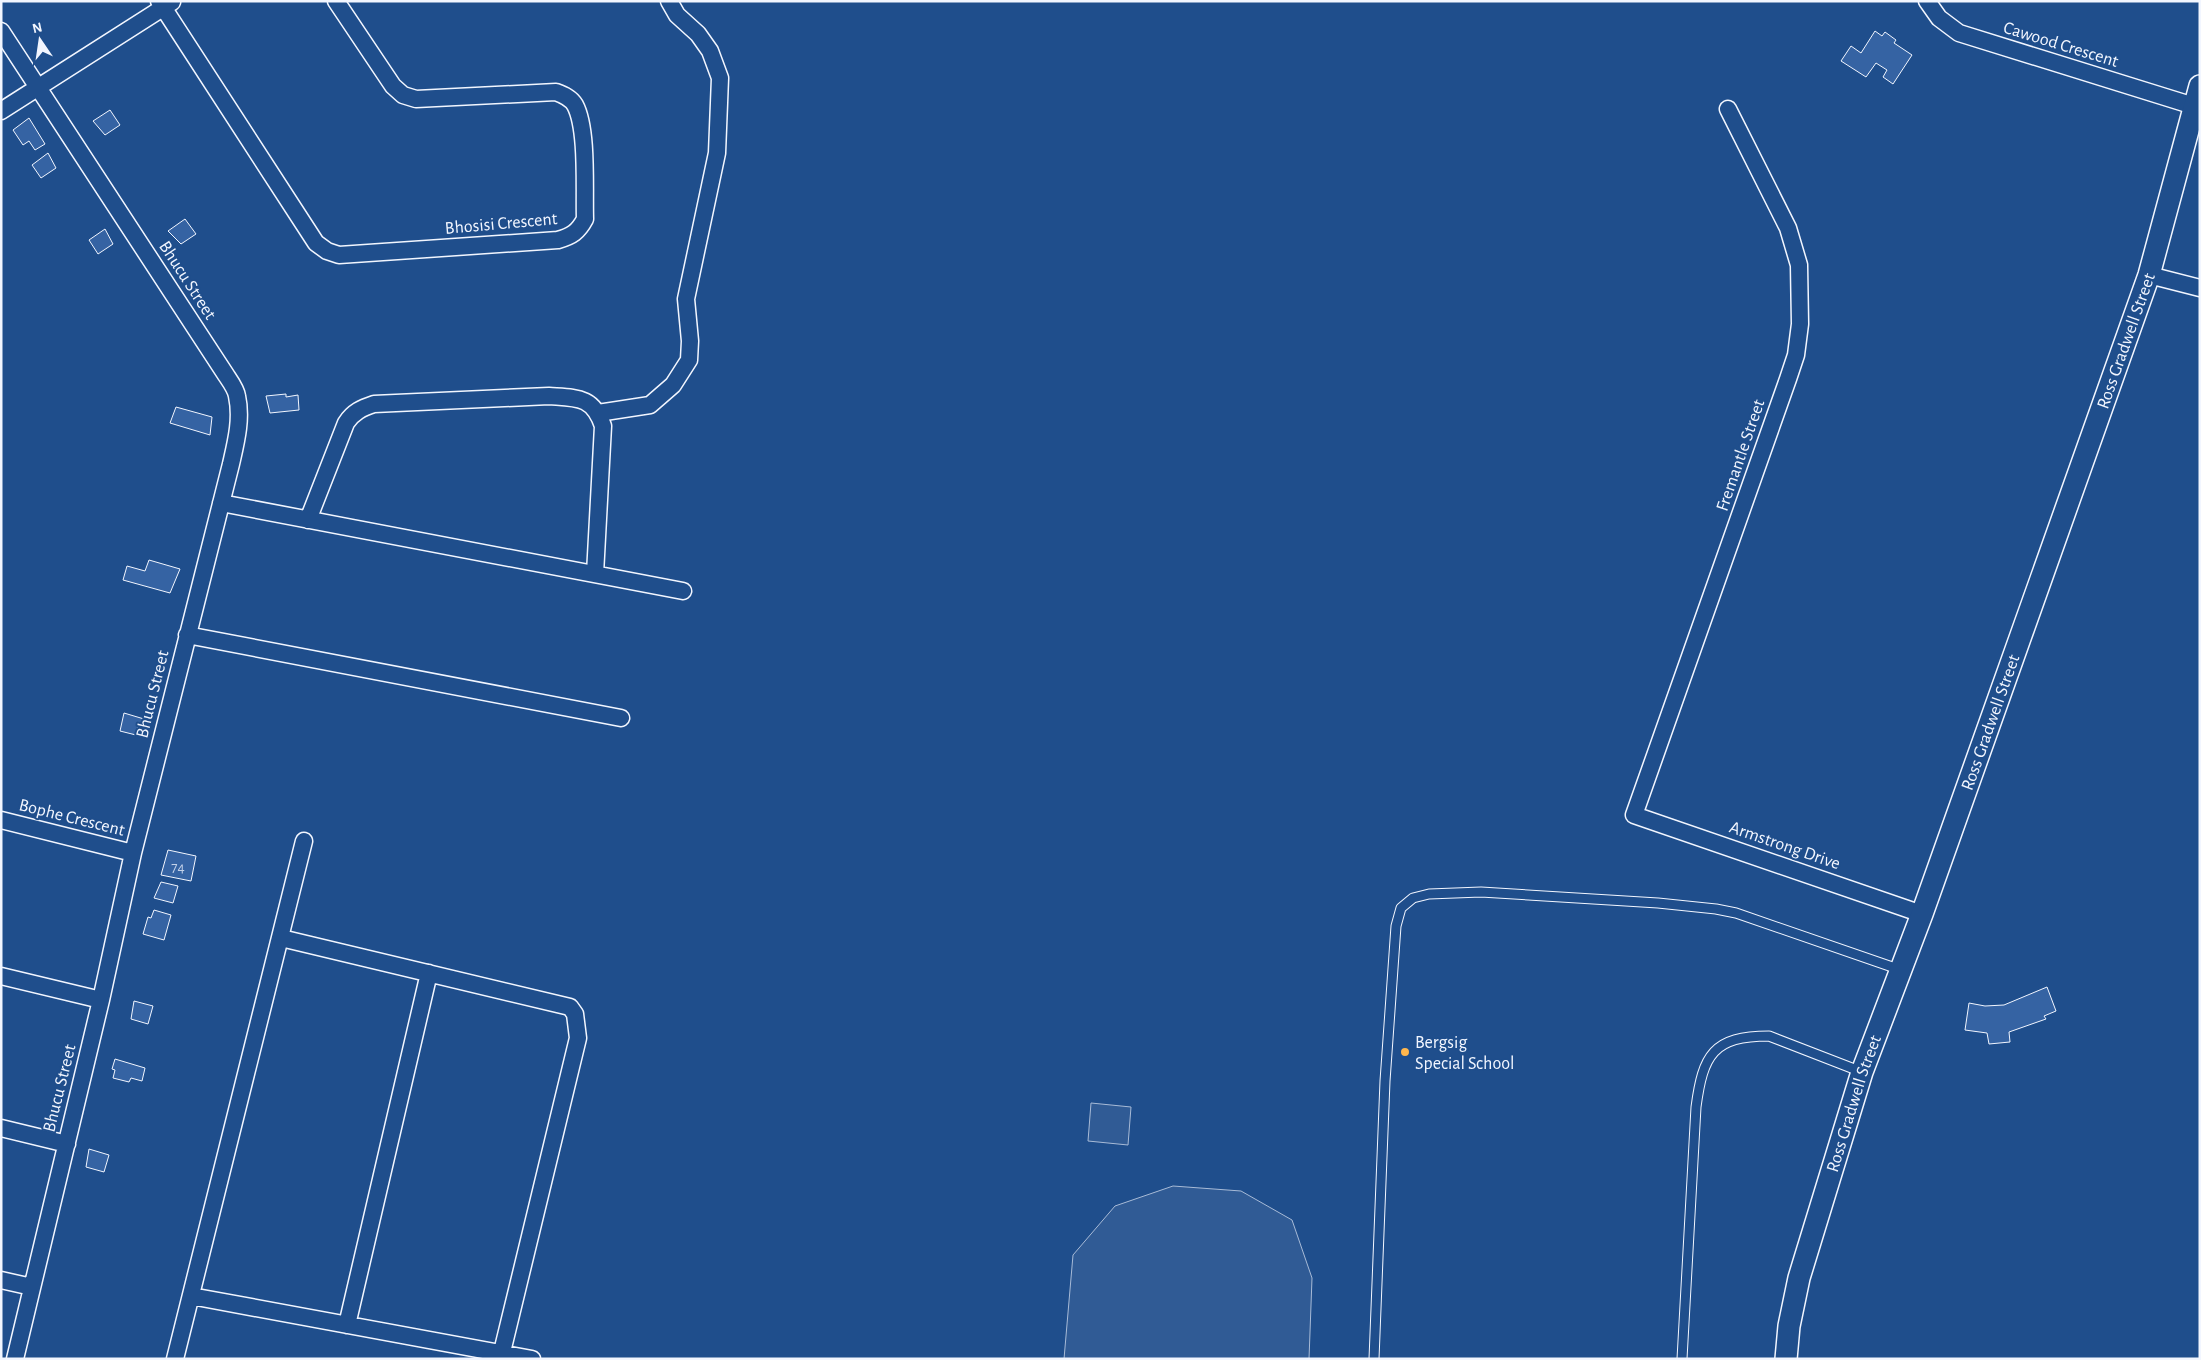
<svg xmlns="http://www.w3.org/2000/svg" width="2201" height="1360" viewBox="0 0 2201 1360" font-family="'Alegreya Sans',sans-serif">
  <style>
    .built { fill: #305b95; stroke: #a8bbd7 }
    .building { fill: #3563a3; stroke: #f2f6ff }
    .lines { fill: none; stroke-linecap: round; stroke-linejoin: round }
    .service-casing { stroke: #f2f6ff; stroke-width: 11 }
    .minor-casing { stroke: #f2f6ff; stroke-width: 19 }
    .tertiary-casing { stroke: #f2f6ff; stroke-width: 24 }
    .service { stroke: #1f4e8c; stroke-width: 9 }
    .minor { stroke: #1f4e8c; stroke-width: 16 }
    .tertiary { stroke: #1f4e8c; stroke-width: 21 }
    .poi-dot { fill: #ffb74d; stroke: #1f4e8c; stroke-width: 2 }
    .labels { text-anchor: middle; stroke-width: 4; stroke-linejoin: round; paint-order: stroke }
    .number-label { font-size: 15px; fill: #c3d1e8 }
    .street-label { font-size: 18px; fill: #f2f6ff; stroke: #1f4e8c }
    .poi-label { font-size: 18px; fill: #f2f6ff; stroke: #1f4e8c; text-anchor: start }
  </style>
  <rect width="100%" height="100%" fill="#1f4e8c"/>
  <path class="built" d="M1091,1103L1131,1107L1128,1145L1088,1141Z
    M1173,1186L1241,1191L1292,1220L1312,1278L1309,1359H1064L1073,1255L1115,1206Z"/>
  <path class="building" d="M1875,31L1882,36L1885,32L1896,40L1894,43L1912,55L1893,84L1883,77L1887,70L1876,63L1866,77L1841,61L1851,46L1861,53Z
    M110,110L120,125L105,135L93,121Z
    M29,118L45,144L35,150L29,141L23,145L13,130Z
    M48,153L56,168L41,178L32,165Z
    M185,219L196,234L181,244L168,231Z
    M105,229L113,244L98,254L89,240Z
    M286,394V397L298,395L299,410L270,413L266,396Z
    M176,407L212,417L210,435L170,423Z
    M149,560L180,569L170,593L123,580L127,566L145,571Z
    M124,713L144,719L142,728L138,727L136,735L120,731Z
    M168,850L196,856L191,881L161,875Z
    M161,882L178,886L173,903L154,898Z
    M154,910L171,915L164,940L143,934L148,917L151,918Z
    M2047,987L2056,1011L2044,1016L2046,1019L2009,1032L2010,1042L1989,1044L1987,1033L1965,1030L1969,1003L1985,1006L2004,1005Z
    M134,1001L153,1006L148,1024L131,1019Z
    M115,1059L145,1068L142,1081L131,1078L129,1082L113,1078L115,1070L112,1069Z
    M89,1149L109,1155L104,1172L86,1167Z"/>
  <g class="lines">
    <defs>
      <path id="service" d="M1374,1359L1385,1081L1396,926L1401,908L1413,898L1429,894L1481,892L1658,903L1716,909L1736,913L1901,970
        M1682,1359L1696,1107C1703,1055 1713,1036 1769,1036L1862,1072"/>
      <path id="minor" d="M159,1L316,243L327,251L339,255L558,240C572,236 578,232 585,219C584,190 588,129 575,105C571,98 564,95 556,92L416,99L403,95L393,86L336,1
        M1927,1L1939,18L1959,33L2194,106
        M1,31L226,375C230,381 236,389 237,396C242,419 236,442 231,464L133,853L101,1000L15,1359
        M1728,109L1788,228L1799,265L1800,324L1796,355L1788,379L1634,815L1922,914
        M1,111L172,2
        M2149,275L2200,288
        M598,413L650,405L673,385L689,360L690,341L686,299L717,153L720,78L710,51L698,34L677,15L669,1
        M221,503L683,591
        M308,520L346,423C353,412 362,408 374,404L549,396C577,398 593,396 603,426L595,574
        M187,635L621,718
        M1,820L133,853
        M281,938L570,1007L575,1014L578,1038L502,1352
        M1,976L101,1000
        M1,1128L67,1144
        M1,1280L32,1287
        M191,1296L532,1359
        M347,1325L429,973
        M175,1359L304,841"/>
      <g id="tertiary">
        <path id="s1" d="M1786,1359L1789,1326L1799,1278L1862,1072L1922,914L2149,275L2200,86"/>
      </g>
    </defs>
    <use href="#service" class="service-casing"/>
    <use href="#minor" class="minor-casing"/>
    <use href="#tertiary" class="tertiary-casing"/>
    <use href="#service" class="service"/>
    <use href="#minor" class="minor"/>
    <use href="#tertiary" class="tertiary"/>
  </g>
  <circle class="poi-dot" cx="1405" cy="1052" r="5"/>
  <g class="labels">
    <g class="number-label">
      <text x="178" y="872">74</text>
    </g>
    <g class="street-label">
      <text transform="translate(2061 44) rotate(17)" y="6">Cawood Crescent</text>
      <text transform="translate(501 223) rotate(-5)" y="6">Bhosisi Crescent</text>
      <text transform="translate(188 280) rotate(57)" y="6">Bhucu Street</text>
      <text dy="6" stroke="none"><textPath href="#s1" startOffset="1075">Ross Gradwell Street</textPath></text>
      <text transform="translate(1740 455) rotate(-71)" y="6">Fremantle Street</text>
      <text transform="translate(152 694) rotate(-76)" y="6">Bhucu Street</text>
      <text dy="6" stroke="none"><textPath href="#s1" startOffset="670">Ross Gradwell Street</textPath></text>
      <text transform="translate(72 817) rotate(14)" y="6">Bophe Crescent</text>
      <text transform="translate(1785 845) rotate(19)" y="6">Armstrong Drive</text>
      <text transform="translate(59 1088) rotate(-76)" y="6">Bhucu Street</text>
      <text dy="6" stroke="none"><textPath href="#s1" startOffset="265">Ross Gradwell Street</textPath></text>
    </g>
    <g class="poi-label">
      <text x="1415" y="1048">Bergsig<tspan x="1415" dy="21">Special School</tspan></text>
    </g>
  </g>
  <rect width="2201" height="1360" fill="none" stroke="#f2f6ff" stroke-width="5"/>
  <g transform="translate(40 40) rotate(347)" stroke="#1f4e8c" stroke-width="4" paint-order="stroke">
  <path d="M0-4L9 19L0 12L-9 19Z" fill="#f2f6ff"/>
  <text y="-8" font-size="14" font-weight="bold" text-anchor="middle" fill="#f2f6ff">N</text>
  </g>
</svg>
